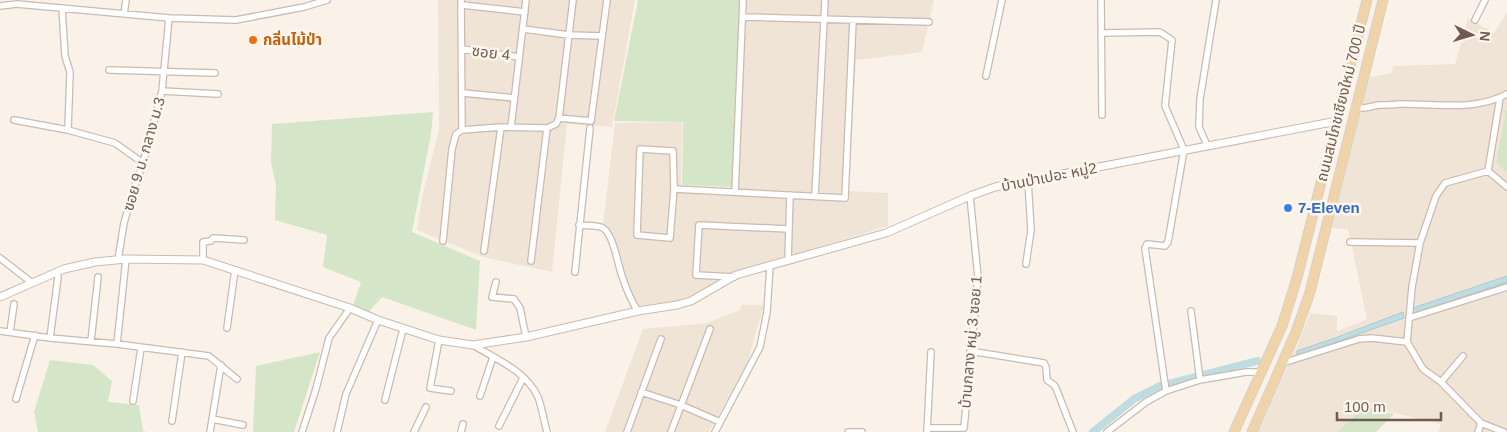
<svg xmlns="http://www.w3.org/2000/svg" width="1507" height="432" viewBox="0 0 1507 432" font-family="Helvetica,'Noto Sans Thai',sans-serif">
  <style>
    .residential { fill: #f0e4d7 }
    .green { fill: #d5e6c8 }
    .water { fill: #bfdde1; stroke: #a6ccd1 }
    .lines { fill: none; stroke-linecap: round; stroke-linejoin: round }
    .canal { stroke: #bfdde1; stroke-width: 8 }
    .minor-casing { stroke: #cabaaf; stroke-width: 8 }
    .tertiary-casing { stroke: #cabaaf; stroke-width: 9 }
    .primary-casing { stroke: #d7d1ce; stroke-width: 11 }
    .minor { stroke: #fff; stroke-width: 5.5 }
    .tertiary { stroke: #fff; stroke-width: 7 }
    .primary { stroke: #f0d3a9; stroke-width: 9 }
    .food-dot { fill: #e8710a; stroke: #fdf6ee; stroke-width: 2 }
    .shop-dot { fill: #3f7fe0; stroke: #fdf6ee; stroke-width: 2 }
    .labels { text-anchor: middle; stroke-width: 5; stroke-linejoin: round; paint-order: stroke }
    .food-label { font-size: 15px; font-weight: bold; fill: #c56008; stroke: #fdf6ee; text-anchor: start }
    .street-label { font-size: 15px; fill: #715a4f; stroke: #fdf6ee }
    .shop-label { font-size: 15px; font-weight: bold; fill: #366cbe; stroke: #fdf6ee; text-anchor: start }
  </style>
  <rect width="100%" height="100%" fill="#faf2e8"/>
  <path class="residential" d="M438,0H635L612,127L567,124L552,272L483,257L417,230L422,197L439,130Z
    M747,0H934L922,52L856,60L848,191L888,193V226L736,273L682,302L639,308L627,288L603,225L615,123L682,122L681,186L737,189Z
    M1507,12V432H1438L1441,424L1365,406L1337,432H1258L1298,344L1310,313L1337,316V331L1367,319L1348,229L1332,228L1369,77L1392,73L1393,66L1455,64L1468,18L1494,33Z
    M742,305H764L747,364L709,432H605L643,329L708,323L740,310Z"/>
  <path class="green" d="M638,0H742L733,187L682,185L683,122L614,121Z
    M1506,110L1507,111V172L1496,163Z
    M433,112L431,134L412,232L480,261L476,330L382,297L368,313L353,306L361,282L323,267L327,235L275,220L276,185L271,163L272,124Z
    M320,352L294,432H253L256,366Z
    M50,360L93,365L112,381L108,402L139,405L143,431L147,432H38L34,412Z
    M1365,406L1394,414L1376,432H1337Z"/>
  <path class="water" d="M1507,276V282L1412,314L1413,308Z
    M1403,312L1404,318L1297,356V351L1335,338Z"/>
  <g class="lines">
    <path class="canal" d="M1093,432L1134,399L1160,386L1257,361"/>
    <defs>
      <path id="minor" d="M461,0L462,130
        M1101,0L1102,115
        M462,5L525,12
        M0,6L17,4L169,18L236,20L304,7L327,0
        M62,8L65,56L70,72L68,130L115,143L143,163
        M124,14L126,0
        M743,17L929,22
        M1475,20L1485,0
        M523,29L569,35L602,36
        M1101,33L1160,32L1172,40L1165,106L1184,150L1168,242L1165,246L1147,244L1145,248L1166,391
        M462,49L519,57
        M109,70L215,73
        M986,76L1002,0
        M162,91L218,94
        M463,93L514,98
        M1357,107C1366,110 1370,106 1379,105C1386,105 1392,105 1399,104C1435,103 1474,112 1507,94
        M559,118L591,121L607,0
        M14,120L68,130
        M511,127L526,0
        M1207,145L1199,127L1200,99L1216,0
        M640,149L673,151L674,189L670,238L637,235Z
        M1488,171L1500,98
        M1488,171L1507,187
        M674,189L845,198L853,20
        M735,192L743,0
        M815,196L825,0
        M579,225C586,226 597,225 603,228C614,235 618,267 623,279C627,291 631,301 638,311
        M443,241L452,149L456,134L462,130L501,127L547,128L556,124L559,118L573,0
        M1350,242L1420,243
        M484,251L501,127
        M0,258L31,282
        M118,260L124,223L133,191L143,163L162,91L169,18
        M203,260V242L211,241L213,238L244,240
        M788,260L790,195
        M531,261L547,128
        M1026,264L1031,230L1028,181
        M575,272L590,128
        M734,277L696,275L699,225L789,229
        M496,282L492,297L514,299L520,308L526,337
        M1191,311L1200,380
        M1409,318L1507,287
        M227,328L235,270
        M0,331L50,338L117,344L209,356L237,379
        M10,332L14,304
        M50,338L58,277
        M439,340L430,388L451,391
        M91,341L98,277
        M1407,342L1412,287L1420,243L1436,196L1445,183L1488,171
        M1407,342L1423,369L1441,382L1481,423L1504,432
        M117,344L126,259
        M473,345C496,359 526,371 538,397C542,408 544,421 547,432
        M970,351L1044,363L1046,367L1047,380L1054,385L1056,388L1073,432
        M1283,363L1359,339L1372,338L1407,342
        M1441,382L1463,356
        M641,392L681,405L720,422
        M480,396L493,357
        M16,399L35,335
        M385,400L403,329
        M133,401L141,348
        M212,419L243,425
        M172,421L182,352
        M499,426L523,378
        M927,428H964L978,277L970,196
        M210,432L221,365
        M302,432L316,389L329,338L350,308
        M337,432L346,394L378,320
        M414,432L426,407
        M461,432L463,424
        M627,432L661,339
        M671,432L710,329
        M715,432L760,347L767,312L770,266
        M848,432H862
        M927,432L931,352
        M1107,432L1146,402L1166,391L1200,380L1246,372H1261
        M1478,432L1481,423"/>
      <path id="tertiary" d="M0,297L64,269L95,262L126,259L203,260L350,308L378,320L439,340L473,345L526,337L638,311L677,305L691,301L736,275L886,233L970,196L995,187L1337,121"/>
      <path id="primary" d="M1234,432L1282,326L1297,278L1367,0
        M1252,432L1296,332L1310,292L1383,0"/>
    </defs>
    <use href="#minor" class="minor-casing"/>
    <use href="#tertiary" class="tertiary-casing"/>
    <use href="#primary" class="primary-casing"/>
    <use href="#minor" class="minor"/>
    <use href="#tertiary" class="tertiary"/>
    <use href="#primary" class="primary"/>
  </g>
  <circle class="food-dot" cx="253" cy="40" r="5"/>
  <circle class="shop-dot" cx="1288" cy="208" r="5"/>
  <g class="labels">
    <g class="food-label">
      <text x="263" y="45">กลิ่นไม้ป่า</text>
    </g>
    <g class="street-label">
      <text transform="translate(491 53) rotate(7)" y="5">ซอย 4</text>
      <text transform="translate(1341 103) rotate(-76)" y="5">ถนนสมโภชเชียงใหม่ 700 ปี</text>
      <text transform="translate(144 154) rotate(-74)" y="5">ฃอย 9 บ. กลาง ม.3</text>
      <text transform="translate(1049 177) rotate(-11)" y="5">บ้านป่าเปอะ หมู่2</text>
      <text transform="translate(971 342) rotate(-85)" y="5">บ้านกลาง หมู่ 3 ซอย 1</text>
    </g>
    <g class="shop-label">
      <text x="1298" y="213">7-Eleven</text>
    </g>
  </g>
  <g transform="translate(1472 35) rotate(95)" stroke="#fdf6ee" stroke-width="4" paint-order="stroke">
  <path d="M0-4L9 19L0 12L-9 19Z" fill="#715a4f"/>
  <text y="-8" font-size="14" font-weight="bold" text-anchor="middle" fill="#715a4f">N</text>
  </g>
  <path d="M1337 412v8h104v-8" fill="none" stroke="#715a4f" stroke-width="2.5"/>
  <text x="1344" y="412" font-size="15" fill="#715a4f" stroke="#fdf6ee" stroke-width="4" paint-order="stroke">100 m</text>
</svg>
